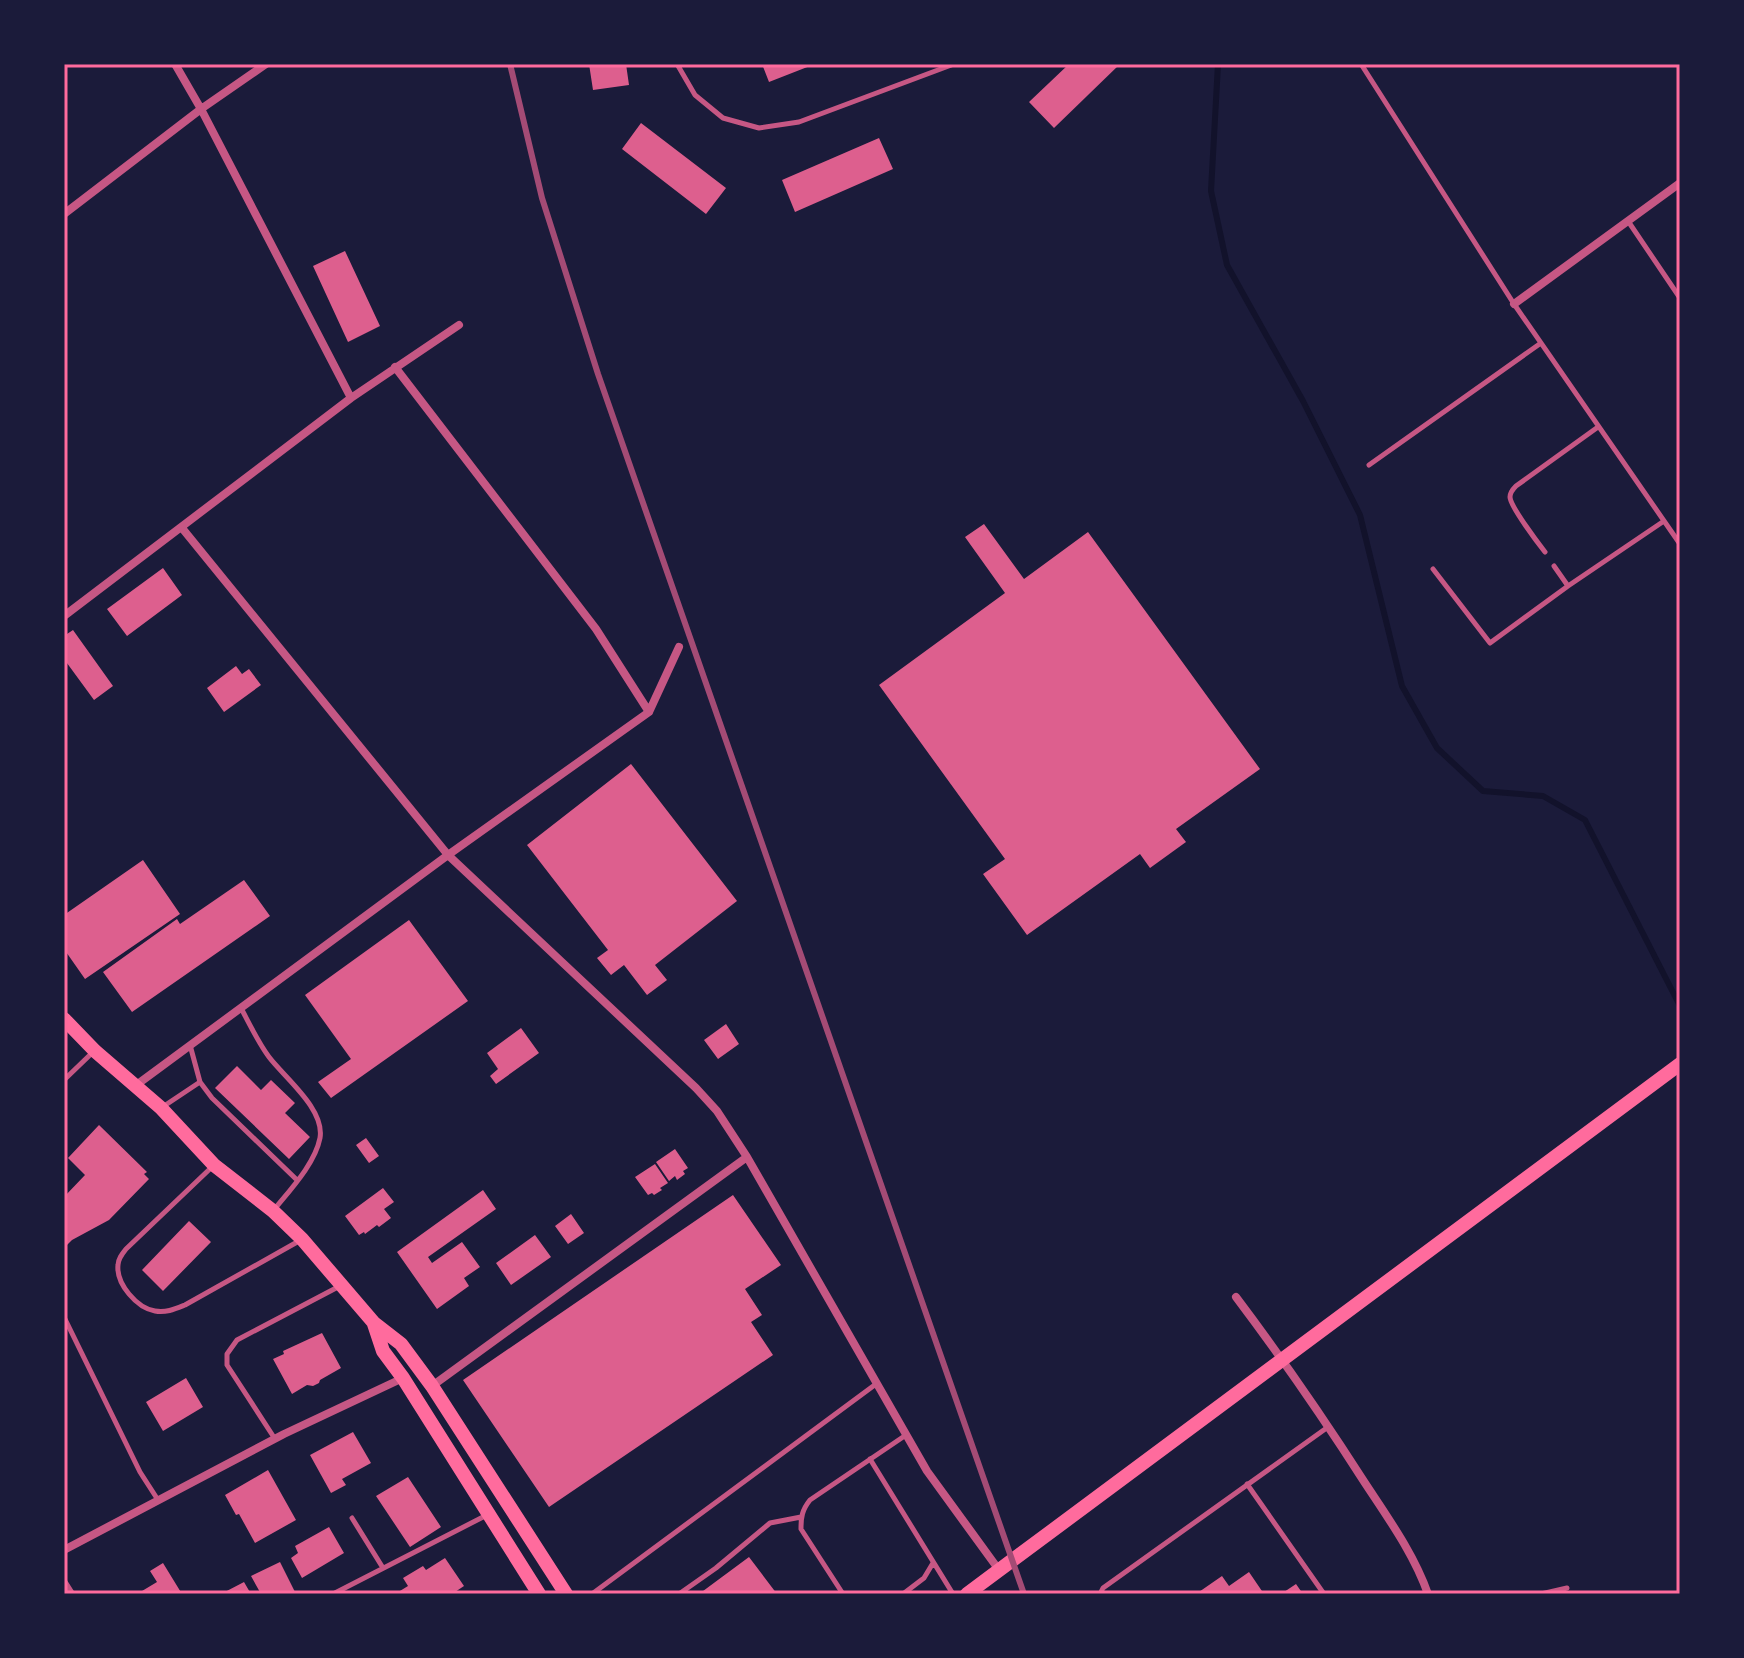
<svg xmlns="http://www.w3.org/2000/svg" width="1744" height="1658" viewBox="0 0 1744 1658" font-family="Cabin,sans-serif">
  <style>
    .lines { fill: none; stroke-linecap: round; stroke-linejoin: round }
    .stream { stroke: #12122b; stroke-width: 6 }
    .building { fill: #dd5f8e }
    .service { stroke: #c65784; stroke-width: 5 }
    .minor { stroke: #c65784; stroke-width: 8 }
    .primary { stroke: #ff6b9d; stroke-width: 14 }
    .rail { stroke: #a44b75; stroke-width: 6 }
    .neatline { fill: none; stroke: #ff6b9d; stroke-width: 3 }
  </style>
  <rect width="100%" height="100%" fill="#1b1b3a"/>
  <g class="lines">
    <path class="stream" d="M1218,64L1211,191L1227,265L1303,401L1360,515L1402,686L1437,748L1483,791L1543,796L1585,820L1680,1006"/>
  </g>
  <path class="building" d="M589,64H626L629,85L593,90Z
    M762,64H815L769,82Z
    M1069,64H1120L1054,128L1029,102Z
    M641,123L726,188L706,214L622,149Z
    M879,138L893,169L795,212L782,180Z
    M345,251L380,326L348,342L313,266Z
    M984,524L1024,579L1088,532L1260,769L1176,829L1186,842L1150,868L1140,854L1027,935L983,874L1005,859L879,685L1005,593L965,537Z
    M163,568L182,595L127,636L107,609Z
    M73,630L113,686L94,700L64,659V636Z
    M236,666L242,674L249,669L261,685L224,712L207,688Z
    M631,764L737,901L655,965L667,980L647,995L624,965L611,975L597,958L608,950L527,845Z
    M143,860L180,914L85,979L64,949V915Z
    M244,880L270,916L132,1012L103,972L177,919L180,924Z
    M409,920L468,1001L331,1098L318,1082L351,1059L305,995Z
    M726,1024L739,1044L718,1059L704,1040Z
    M521,1028L539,1053L496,1084L490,1076L498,1069L487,1053Z
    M237,1066L261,1090L271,1080L295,1103L285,1113L310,1137L289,1159L215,1088Z
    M99,1125L147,1172L144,1174L149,1179L109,1220L72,1240L64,1248V1197L85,1175L68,1158Z
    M366,1138L379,1156L369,1163L356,1145Z
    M675,1149L688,1168L683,1171L685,1174L677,1180L675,1176L669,1181L656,1162Z
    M655,1164L668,1183L660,1188L662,1190L654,1195L652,1193L648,1195L635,1177Z
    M383,1188L394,1202L384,1209L391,1218L379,1227L377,1225L365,1234L364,1232L359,1235L345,1216Z
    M483,1190L496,1209L428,1257L432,1263L462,1242L480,1267L464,1278L469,1286L437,1309L397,1252Z
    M733,1195L781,1265L745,1289L762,1315L751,1322L773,1355L549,1507L463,1380Z
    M571,1214L584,1233L568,1244L555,1226Z
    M189,1221L211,1242L163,1291L142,1270Z
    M535,1235L551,1257L511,1285L496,1263Z
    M322,1333L341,1368L320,1380L319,1383L313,1386L307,1385L292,1394L273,1359L284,1354L283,1351Z
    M186,1378L203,1407L163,1431L146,1402Z
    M353,1432L371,1463L342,1479L346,1485L331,1493L310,1455Z
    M268,1470L296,1520L255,1543L239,1514L236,1515L225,1495Z
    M408,1477L441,1527L410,1547L376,1496Z
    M329,1527L344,1553L302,1578L291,1558L298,1553L295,1546Z
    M749,1557L777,1594H699Z
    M445,1558L464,1586L452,1594H395L408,1586L403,1578L423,1566L426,1570Z
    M280,1562L296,1594H261L251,1576Z
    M163,1563L182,1594H137L157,1582L150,1571Z
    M1249,1572L1264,1594H1196L1222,1576L1229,1586Z
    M244,1582L251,1594H221Z
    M1296,1584L1303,1594H1281Z"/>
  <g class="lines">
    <path class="service" d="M677,64L695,95L723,118L759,128L799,122L954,64
      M1361,64L1514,304L1680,544
      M1628,221L1680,298
      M1369,465L1541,343
      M1545,552C1538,543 1510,506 1510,497C1510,493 1513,489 1516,486L1598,427
      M1554,566L1568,586
      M1433,569L1490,643L1568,586L1664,521
      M241,1008C250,1025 258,1042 269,1057C285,1078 325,1109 320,1138C315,1164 289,1191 273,1211
      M190,1045L200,1082L212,1098L297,1180
      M64,1080L92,1053
      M164,1106L200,1082
      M214,1165L126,1249C122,1254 118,1259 118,1265C116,1284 137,1308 155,1311C166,1313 175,1309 185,1305L299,1241
      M64,1317L140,1472L158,1500
      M275,1439L227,1365V1354L237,1340L338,1287
      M870,1459L953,1594
      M1247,1484L1324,1594
      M352,1518L383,1568
      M333,1594L485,1516
      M592,1594L876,1384
      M679,1594L716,1568L770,1523L801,1517
      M843,1594L801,1529C801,1517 802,1510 810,1500L906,1435
      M903,1594L924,1578L933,1563
      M1100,1594L1103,1588L1328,1427
      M1541,1594L1567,1588"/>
    <path class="minor" d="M175,64L201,109L351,398
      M64,214L201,109L266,64
      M1514,304L1680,183
      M395,367L596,629L649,712
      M182,528L448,855L696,1088L717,1111L747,1157L927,1471L999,1570
      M64,616L351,398L459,325
      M135,1086L448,855L649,712L679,647
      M1236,1297C1282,1358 1324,1419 1365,1483C1388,1518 1414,1554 1428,1594
      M432,1386L747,1157
      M64,1550L284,1434L403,1378
      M64,1583L71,1594"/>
    <path class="primary" d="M64,1019L95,1051L161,1108L214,1165L273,1211L302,1239L374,1323L401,1344L432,1386L566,1594
      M374,1324L383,1351L403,1378L539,1594
      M967,1594L1680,1064"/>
    <path class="rail" d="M510,64L542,198L598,374L1024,1594"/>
  </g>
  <rect width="1744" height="1658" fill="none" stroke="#1b1b3a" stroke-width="132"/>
  <rect x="66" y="66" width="1612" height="1526" class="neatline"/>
</svg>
